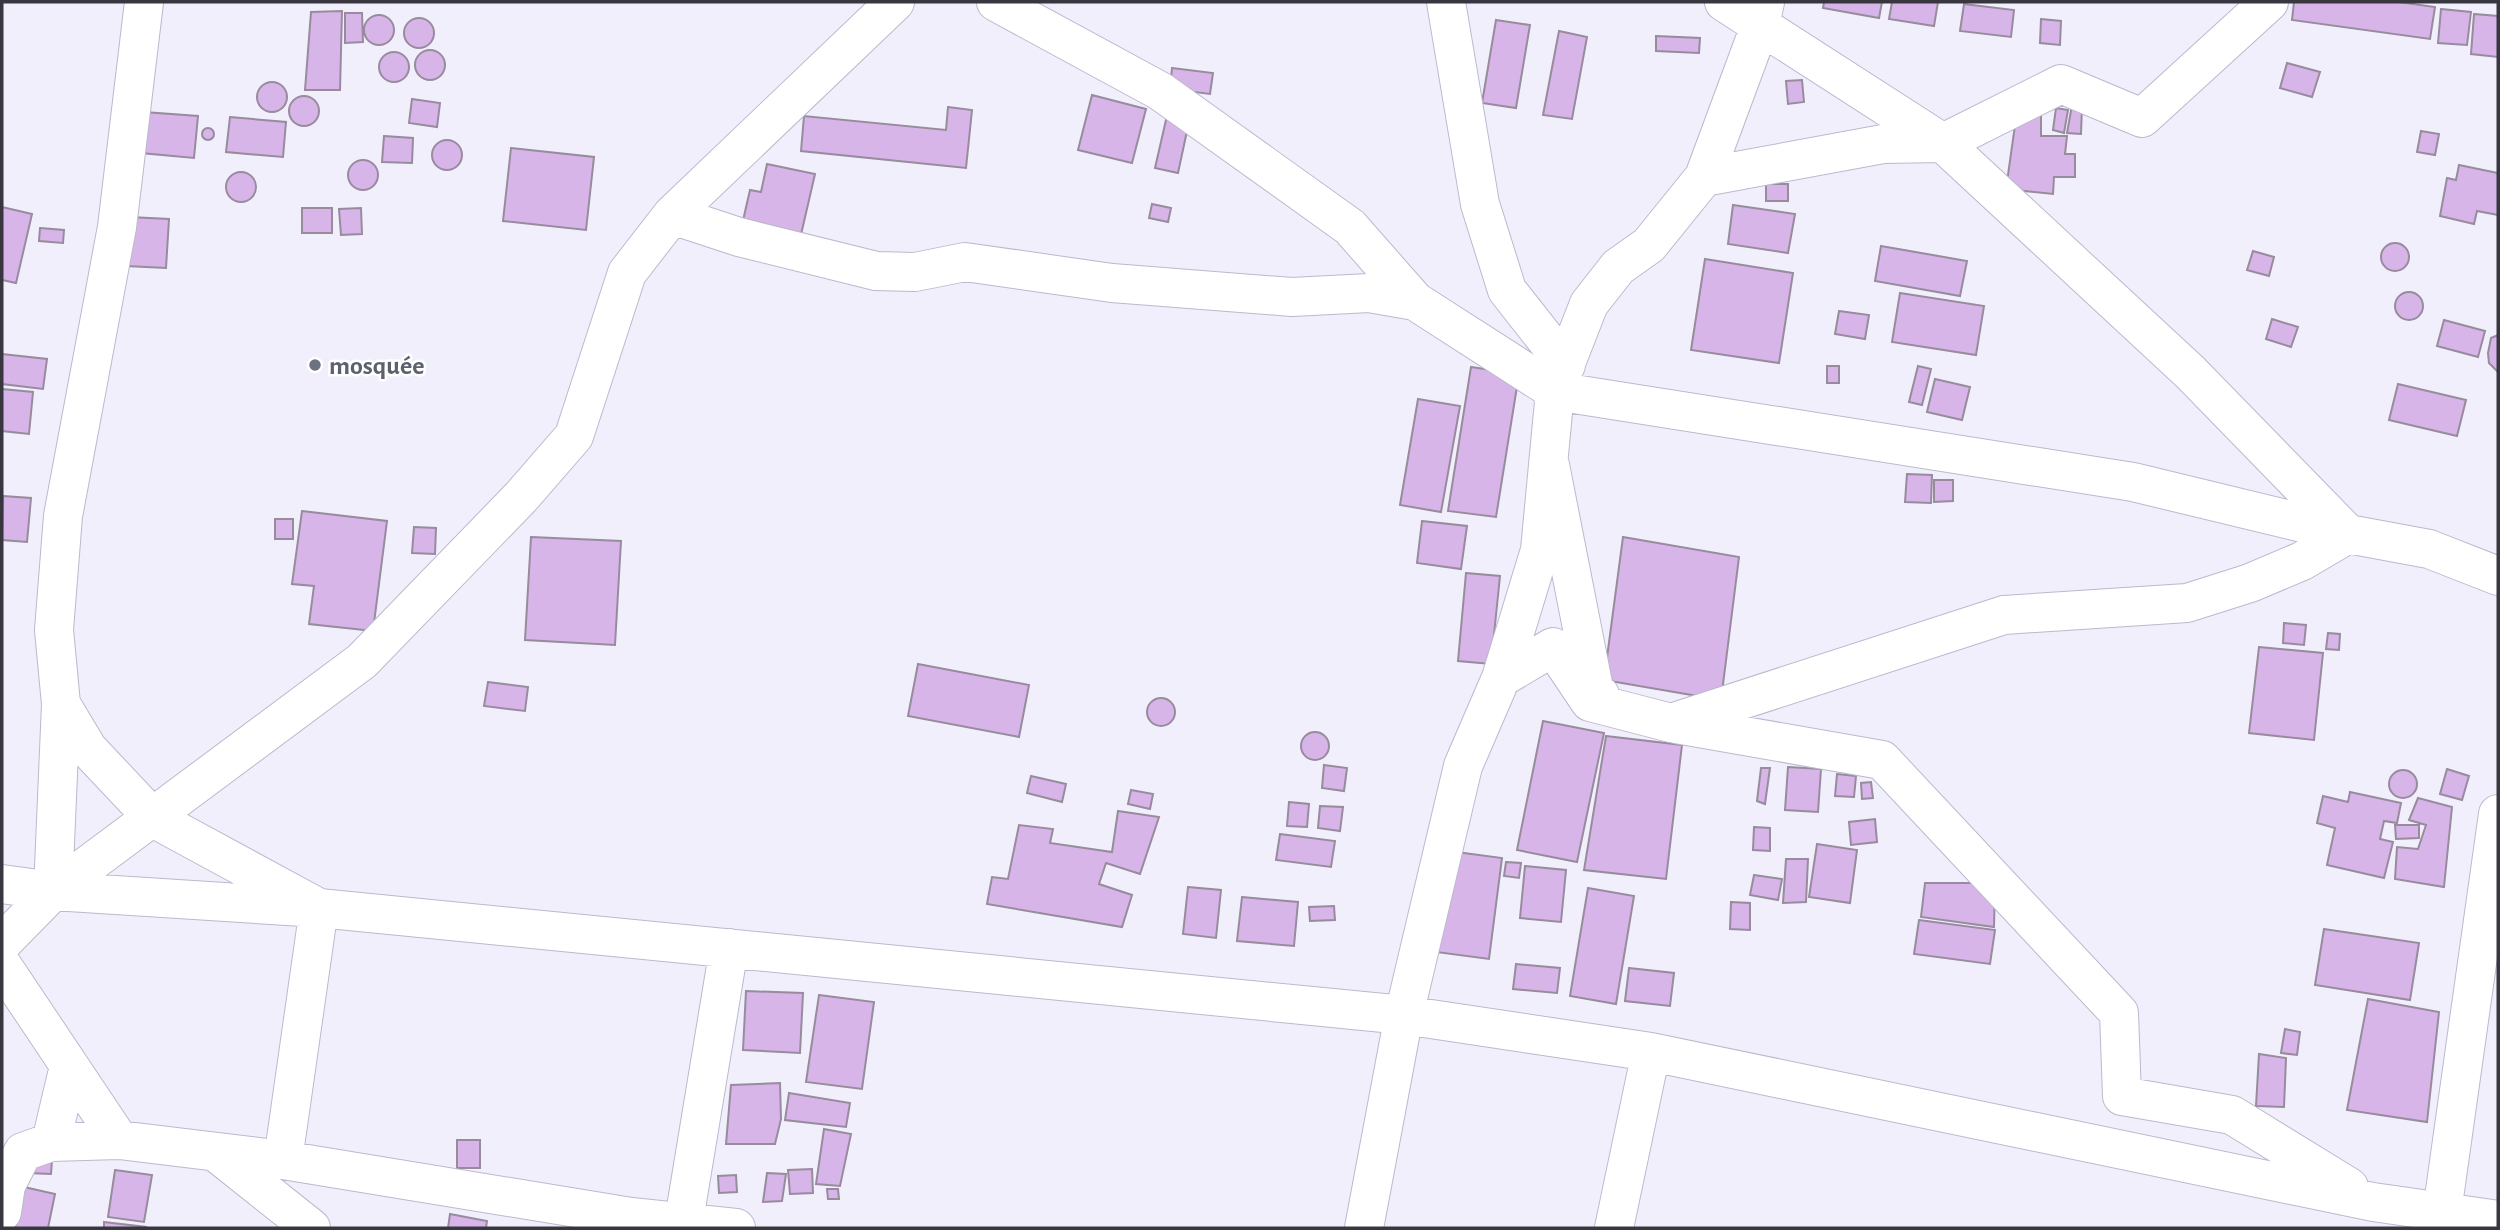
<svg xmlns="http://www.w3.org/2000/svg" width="2500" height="1230" viewBox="0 0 2500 1230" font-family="'Alegreya Sans',sans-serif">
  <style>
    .building { fill: #d8b5e9; stroke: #978b9d; stroke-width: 2 }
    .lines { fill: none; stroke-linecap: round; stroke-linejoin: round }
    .minor-casing { stroke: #bbb9cd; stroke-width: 40 }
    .minor { stroke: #fff; stroke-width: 38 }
    .worship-dot { fill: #6b7280; stroke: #fff; stroke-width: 2.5 }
    .labels { text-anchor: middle; stroke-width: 5; stroke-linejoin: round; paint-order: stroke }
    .worship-label { font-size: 26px; font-weight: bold; fill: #5b616d; stroke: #fff; text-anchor: start }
  </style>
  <rect width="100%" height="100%" fill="#f1effc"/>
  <path class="building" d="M1824,2H1882L1879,18L1823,8Z
    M1892,2H1938L1934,26L1889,19Z
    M2294,2H2399L2435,7L2430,39L2292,20Z
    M1964,4L2014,10L2011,37L1960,31Z
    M2441,9L2471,12L2467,45L2438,43Z
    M342,11L340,90H305L311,12Z
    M345,13H362L363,42L345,43Z
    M2474,14L2498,16V57L2471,54Z
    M364 30a15 15 0 1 1 30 0a15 15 0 1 1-30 0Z
    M404 33a15 15 0 1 1 30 0a15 15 0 1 1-30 0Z
    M2041,19L2061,21L2060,45L2040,43Z
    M1496,20L1530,25L1516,108L1482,103Z
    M1559,31L1587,37L1572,119L1543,115Z
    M1656,36L1700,38L1699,53L1656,51Z
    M415 65a15 15 0 1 1 30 0a15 15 0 1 1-30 0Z
    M379 67a15 15 0 1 1 30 0a15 15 0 1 1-30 0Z
    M2287,63L2320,72L2312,97L2280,88Z
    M1172,68L1213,73L1210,94L1170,89Z
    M1802,80L1804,102L1788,104L1786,81Z
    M257 97a15 15 0 1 1 30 0a15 15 0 1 1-30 0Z
    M1092,95L1146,109L1132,163L1078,150Z
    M289 111a15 15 0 1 1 30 0a15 15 0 1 1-30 0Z
    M1171,98L1193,103L1178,173L1155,168Z
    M412,99L440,103L437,127L409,123Z
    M2072,105L2082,106L2081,134L2067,133Z
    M948,107L972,110L966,168L801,151L804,116L946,130Z
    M2056,108L2068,110L2064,133L2053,130Z
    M2017,111L2041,115V136H2067L2065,154H2075V177H2054L2053,194L2006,189Z
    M144,112L198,116L194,158L141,153Z
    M230,117L286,122L283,157L226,152Z
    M202 134a6 6 0 1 1 12 0a6 6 0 1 1-12 0Z
    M2421,131L2439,134L2435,155L2417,152Z
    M384,136L413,138L412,163L382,162Z
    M432 155a15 15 0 1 1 30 0a15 15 0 1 1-30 0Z
    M511,148L594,157L586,230L503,221Z
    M348 175a15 15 0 1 1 30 0a15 15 0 1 1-30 0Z
    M767,164L815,174L797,252L739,238L750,190L761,192Z
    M2459,165L2498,173V215L2477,211L2474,224L2440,216L2447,178L2456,180Z
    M226 187a15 15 0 1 1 30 0a15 15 0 1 1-30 0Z
    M1766,184H1788V201H1766Z
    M1152,204L1171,208L1168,222L1149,218Z
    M1733,205L1795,214L1788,253L1728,244Z
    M2,207L32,214L16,283L2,280Z
    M302,208H332V233H302Z
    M361,208L362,234L341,235L339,209Z
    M129,217L169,219L166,268L126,266Z
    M40,228L64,230L63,243L39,241Z
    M2381 257a14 14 0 1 1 28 0a14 14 0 1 1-28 0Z
    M1881,246L1967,261L1960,296L1875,281Z
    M2253,251L2274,257L2269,276L2247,270Z
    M1705,259L1793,273L1779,363L1691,350Z
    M2395 306a14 14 0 1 1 28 0a14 14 0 1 1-28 0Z
    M1900,293L1984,306L1976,355L1892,342Z
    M1839,311L1869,315L1865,339L1835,334Z
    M2272,319L2298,327L2291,347L2266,339Z
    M2444,320L2485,331L2478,357L2437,346Z
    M2498,335V372L2489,363L2488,353L2491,338Z
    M2,354L47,359L43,389L2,384Z
    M1827,366H1839V383H1827Z
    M1918,366L1931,369L1922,405L1909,402Z
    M1471,367L1519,374L1496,517L1448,511Z
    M1935,379L1970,387L1962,420L1927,412Z
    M2398,384L2466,400L2457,436L2389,420Z
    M2,389L33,392L29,434L2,431Z
    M1418,399L1460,406L1441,512L1400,505Z
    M1907,474L1932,475L1931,503L1905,502Z
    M1934,480H1953V501L1934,502Z
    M3,496L31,498L27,542L2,540Z
    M302,511L387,521L373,631L309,624L314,586L292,584Z
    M275,519H293V539H275Z
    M1422,521L1467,526L1461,569L1417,563Z
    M414,527L436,528L435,554L412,553Z
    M531,537L621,541L615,645L525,640Z
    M1623,537L1739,557L1721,700L1604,680Z
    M1466,573L1500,576L1491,664L1458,661Z
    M2284,623L2306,625L2304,645L2283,643Z
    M2328,633L2340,634L2339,650L2326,649Z
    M2259,647L2323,653L2314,740L2249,733Z
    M918,664L1029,685L1019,737L908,716Z
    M488,682L528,687L525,711L484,706Z
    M1147 712a14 14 0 1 1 28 0a14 14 0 1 1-28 0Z
    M1543,721L1604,733L1577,862L1517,850Z
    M1301 746a14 14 0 1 1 28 0a14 14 0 1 1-28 0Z
    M1606,736L1682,745L1666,879L1584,870Z
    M1324,765L1347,768L1344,791L1322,788Z
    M1788,767L1821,769L1818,812L1785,810Z
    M1761,768H1770L1765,804L1757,801Z
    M2447,769L2469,776L2462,800L2440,794Z
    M2389 784a14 14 0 1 1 28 0a14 14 0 1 1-28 0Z
    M1837,774L1856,776L1854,797L1835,796Z
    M1031,776L1066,784L1062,802L1027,793Z
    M1871,782L1873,798L1862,799L1861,783Z
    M1131,790L1153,794L1150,809L1128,804Z
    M2350,792L2401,803L2397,823L2384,821L2380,839L2393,842L2384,878L2327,865L2335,828L2317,823L2323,796L2348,802Z
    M2418,798L2452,807L2444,887L2395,879L2397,847L2418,849L2426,825L2409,820Z
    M1289,802L1309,804L1307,827L1287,826Z
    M1320,806L1343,807L1340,831L1318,828Z
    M1118,811L1159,817L1140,874L1106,863L1099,884L1132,895L1122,927L987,904L992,877L1008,879L1019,825L1053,829L1050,843L1112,852Z
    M1875,819L1877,842L1851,845L1849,822Z
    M2395,825H2419V838L2396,839Z
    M1754,827L1770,828V851L1753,850Z
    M1280,834L1335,841L1331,867L1276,860Z
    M1817,844L1857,850L1850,903L1809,897Z
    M1449,851L1502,858L1489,959L1436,952Z
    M1786,859H1808L1806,902L1783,903Z
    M1506,862L1521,863L1519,878L1504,876Z
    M1525,866L1566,870L1561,922L1520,918Z
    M1754,875L1782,879L1778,900L1750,895Z
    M1925,883H1995L1994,927L1921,917Z
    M1188,887L1221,890L1216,938L1183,934Z
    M1588,888L1634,896L1616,1004L1570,996Z
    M1242,897L1298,902L1294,946L1237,941Z
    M1731,902L1750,903V930L1730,929Z
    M1334,906L1335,920L1310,921L1309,907Z
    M1919,920L1995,930L1990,964L1914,954Z
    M2324,929L2419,943L2410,1000L2315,985Z
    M1516,964L1560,968L1557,993L1513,989Z
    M1629,968L1674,973L1670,1006L1625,1001Z
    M746,991L803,993L800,1053L743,1050Z
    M819,995L874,1002L862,1089L806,1082Z
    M2368,999L2439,1012L2427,1122L2347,1110Z
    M2285,1029L2300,1032L2297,1055L2281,1053Z
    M2259,1054L2286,1058L2284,1107L2256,1106Z
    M780,1083L781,1119L775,1144H726L731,1085Z
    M789,1093L850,1103L846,1127L785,1120Z
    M824,1129L851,1134L840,1186L816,1184Z
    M457,1140H480V1168H457Z
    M29,1158L52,1160L51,1174L28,1173Z
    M812,1169L813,1193L790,1194L788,1170Z
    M115,1170L152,1175L144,1222L108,1217Z
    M767,1173L786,1174L782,1201L763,1202Z
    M736,1175L737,1192L719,1193L718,1176Z
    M24,1187L55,1194L48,1228H15Z
    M827,1189H838L839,1199H828Z
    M450,1214L487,1221L486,1228H448Z
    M104,1222L146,1227V1228H104Z"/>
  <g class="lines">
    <defs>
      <path id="minor" d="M996,2L1160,91L1350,227L1415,301
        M1446,2L1480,204L1507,290L1566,365
        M1724,2L1943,143L2190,372L2348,534
        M1704,177L1883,144L1943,143L2061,84L2142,118L2269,2
        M672,215L739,237L876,271L915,272L965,262L1112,283L1292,297L1369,293L1415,301L1555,391L2133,482L2348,534
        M1550,465L1595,694L1600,695
        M1501,678L1540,550L1555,391L1589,304L1618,267L1649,245L1704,177L1760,26L1765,2
        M61,704L88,749L153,818L319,908L283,1160
        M1676,724L1882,760L2119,1013L2122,1096L2232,1115L2349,1187
        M2,884L53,891L319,908L1404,1015L1651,1052L2373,1202L2498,1220
        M53,891L61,704L54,630L63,516L117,227L144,2
        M2,943L53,891L362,661L521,497L574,436L627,273L672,215L895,2
        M2,965L119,1140
        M51,1142L69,1066
        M218,1154L311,1228
        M2,1212L6,1185L23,1152L51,1142L119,1140L283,1160L631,1217L736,1228
        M2442,1212L2498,814
        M684,1220L729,948
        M1364,1228L1404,1015L1463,766L1501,678L1553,647L1590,702L1671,723L2004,615L2187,603L2250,583L2302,561L2348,534L2429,549L2498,576
        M1614,1228L1651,1052"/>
    </defs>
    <use href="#minor" class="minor-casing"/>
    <use href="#minor" class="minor"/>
  </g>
  <circle class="worship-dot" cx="315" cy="365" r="7"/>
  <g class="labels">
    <g class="worship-label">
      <text x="329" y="374">mosquée</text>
    </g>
  </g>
  <rect width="2500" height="1230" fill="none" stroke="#38373f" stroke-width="7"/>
</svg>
